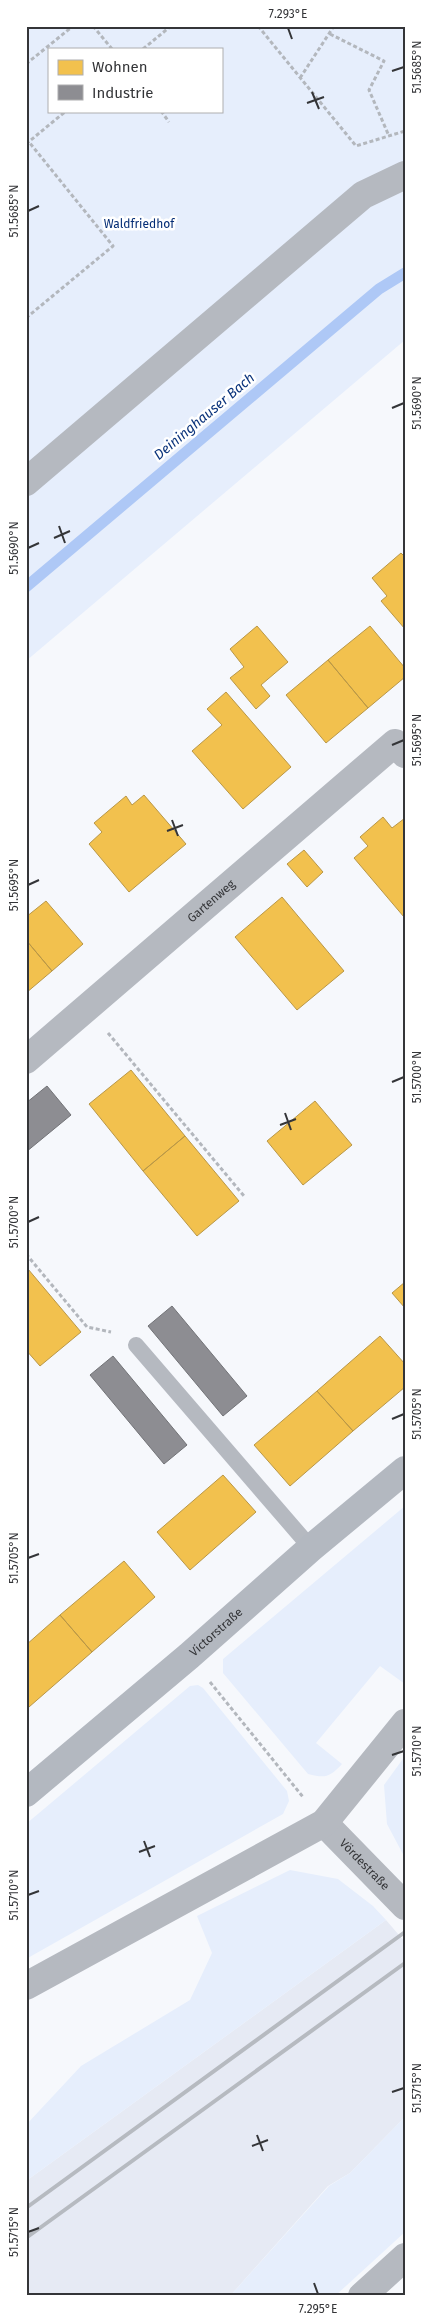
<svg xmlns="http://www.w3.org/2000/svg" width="431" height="2322" viewBox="0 0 431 2322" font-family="'Fira Sans',sans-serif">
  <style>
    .built { fill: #e6eaf4 }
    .green { fill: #e6eefc; fill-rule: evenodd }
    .homes { fill: #f2c14e; stroke: #b99747 }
    .industry { fill: #8d8d92; stroke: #727377 }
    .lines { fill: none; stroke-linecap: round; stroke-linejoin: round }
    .stream { stroke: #aec8f6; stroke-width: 11 }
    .path { stroke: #b3b7bd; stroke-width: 3; stroke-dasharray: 4 2.5; stroke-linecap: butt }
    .lane { stroke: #b5b9c0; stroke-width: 16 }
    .street { stroke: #b5b9c0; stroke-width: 28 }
    .secondary { stroke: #b3b8c0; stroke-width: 28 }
    .rail { stroke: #b6bac0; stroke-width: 4 }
    .ticks { fill: none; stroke: #343538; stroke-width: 2 }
    .labels { text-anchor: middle; stroke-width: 5; stroke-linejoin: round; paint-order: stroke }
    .park-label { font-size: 12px; fill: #052d75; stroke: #fff }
    .street-label { font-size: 12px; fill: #343538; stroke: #fff }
    .water-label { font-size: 14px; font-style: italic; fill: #0b347c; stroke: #fff }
    .neatline { fill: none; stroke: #343538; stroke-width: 2 }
    .ticks-label { font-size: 12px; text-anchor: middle; fill: #343538 }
  </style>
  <rect width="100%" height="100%" fill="#f6f8fc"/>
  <path class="built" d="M386,1920L405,1942V2117L350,2173L328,2186L230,2296H26V2181Z"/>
  <path class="green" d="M26,26H405V340L26,661ZM49,49H221V111H49Z
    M405,1506V1684L380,1666L316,1743L342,1764C329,1778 325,1778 308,1774L223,1673V1659Z
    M198,1685L203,1688L287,1791L289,1801L283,1814L26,1959V1824L190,1686Z
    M405,1756V1858L387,1824L384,1785Z
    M290,1870L338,1879L373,1906L386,1920L26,2181V2125L81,2066L190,2000L212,1953L197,1916Z
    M405,2117V2232L335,2296H230L329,2186L350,2173Z"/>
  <path class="homes" d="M401,553L405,557V629L381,601L387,596L372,578Z
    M257,626L288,662L261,685L270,696L256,709L230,678L244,667L230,649Z
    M370,626L405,668V677L368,708L328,660Z
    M328,660L368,708L326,743L286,695Z
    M226,692L291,767L243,809L192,751L222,725L207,709Z
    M144,795L186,844L129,892L89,844L102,832L94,823L126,796L132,805Z
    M383,817L392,828L405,818L404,917L354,858L368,846L360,837Z
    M304,850L323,872L307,887L287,864Z
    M282,897L344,971L297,1010L235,937Z
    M46,901L83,944L52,971L26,940V917Z
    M26,940L52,971L26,993Z
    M131,1070L185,1136L143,1171L89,1104Z
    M315,1101L352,1145L303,1185L267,1141Z
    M185,1136L239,1201L197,1236L143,1171Z
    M28,1269L81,1332L40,1366L26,1350V1270Z
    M405,1282V1308L392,1293Z
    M380,1336L405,1364V1387L353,1431L317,1391Z
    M317,1391L353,1431L290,1486L254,1445Z
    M223,1475L256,1512L190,1570L157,1532Z
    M124,1561L155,1597L92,1652L60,1615Z
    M60,1615L92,1652L29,1707L26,1703V1645Z"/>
  <path class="industry" d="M47,1086L71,1115L26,1152V1103Z
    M172,1306L247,1396L223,1416L148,1326Z
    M113,1356L187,1445L164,1464L90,1375Z"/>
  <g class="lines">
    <path class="stream" d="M26,587L379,289L405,273"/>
    <path class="path" d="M93,26L112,49
      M258,26L356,146L405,131
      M330,34L384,61L369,90L389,136
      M143,49L171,26
      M26,64L73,26
      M300,78L334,26
      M405,97V103
      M161,111L169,122
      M26,144L66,111
      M26,318L113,246L29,142
      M108,1033L244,1196
      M26,1254L87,1327L111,1332
      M210,1682L303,1797"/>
    <path class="lane" d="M136,1345L311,1548"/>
    <g class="street">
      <path d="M26,482L363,195L405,175"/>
      <path id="s1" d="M26,1060L395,743L405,754"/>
      <path id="s2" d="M324,1823L405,1906"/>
      <path d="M26,1986L324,1823L405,1723"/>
      <path d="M362,2296L405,2257"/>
    </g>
    <path class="secondary" id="s3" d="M26,1793L189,1656L311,1548L405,1470"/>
    <path class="rail" d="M26,2208L405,1932
      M26,2238L405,1963"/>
  </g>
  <path class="ticks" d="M288,28L292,39M392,71L404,67M312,92L319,109M307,103L324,97M28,211L39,206M392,408L404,403M59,526L65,543M54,538L70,531M28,548L39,543M392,745L404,740M172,820L178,836M167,831L183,825M28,885L39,880M392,1082L404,1077M285,1113L291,1130M280,1125L296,1119M28,1222L39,1217M392,1419L404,1414M28,1558L39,1554M392,1755L404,1751M144,1841L150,1857M139,1852L155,1846M28,1895L39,1891M392,2092L404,2088M257,2135L263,2151M252,2146L268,2140M28,2232L39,2228M314,2283L318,2294"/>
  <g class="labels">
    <g class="park-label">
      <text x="139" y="228">Waldfriedhof</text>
    </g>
    <g class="street-label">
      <text dy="4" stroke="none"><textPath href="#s1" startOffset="244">Gartenweg</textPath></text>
      <text dy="4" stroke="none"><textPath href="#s3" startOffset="249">Victorstraße</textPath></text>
      <text dy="4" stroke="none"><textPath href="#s2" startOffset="58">Vördestraße</textPath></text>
    </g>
    <g class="water-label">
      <text transform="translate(204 416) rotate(-40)" y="5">Deininghauser Bach</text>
    </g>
  </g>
  <rect width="431" height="2322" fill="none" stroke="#ffffff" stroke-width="55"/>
  <rect x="48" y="48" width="175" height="65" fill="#ffffff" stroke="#aeaeaf"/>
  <rect x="58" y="60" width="25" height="15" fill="#f2c14e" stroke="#aeaeaf"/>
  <text x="92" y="72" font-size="15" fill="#343538">Wohnen</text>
  <rect x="58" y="85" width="25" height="15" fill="#8d8d92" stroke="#aeaeaf"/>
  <text x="92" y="98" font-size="15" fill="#343538">Industrie</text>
  <rect x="28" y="28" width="376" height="2266" class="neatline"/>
  <g class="ticks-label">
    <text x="288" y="18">7.293°E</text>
    <text transform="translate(417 67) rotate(-90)" y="4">51.5685°N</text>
    <text transform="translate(14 211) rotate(-90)" y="4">51.5685°N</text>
    <text transform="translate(417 403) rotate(-90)" y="4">51.5690°N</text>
    <text transform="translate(14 548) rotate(-90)" y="4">51.5690°N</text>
    <text transform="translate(417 740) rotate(-90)" y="4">51.5695°N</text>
    <text transform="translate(14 885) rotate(-90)" y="4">51.5695°N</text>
    <text transform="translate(417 1077) rotate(-90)" y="4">51.5700°N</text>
    <text transform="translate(14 1222) rotate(-90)" y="4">51.5700°N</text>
    <text transform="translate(417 1414) rotate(-90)" y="4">51.5705°N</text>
    <text transform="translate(14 1558) rotate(-90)" y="4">51.5705°N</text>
    <text transform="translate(417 1751) rotate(-90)" y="4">51.5710°N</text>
    <text transform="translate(14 1895) rotate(-90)" y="4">51.5710°N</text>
    <text transform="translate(417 2088) rotate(-90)" y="4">51.5715°N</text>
    <text transform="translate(14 2232) rotate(-90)" y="4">51.5715°N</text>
    <text x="318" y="2313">7.295°E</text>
  </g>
</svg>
